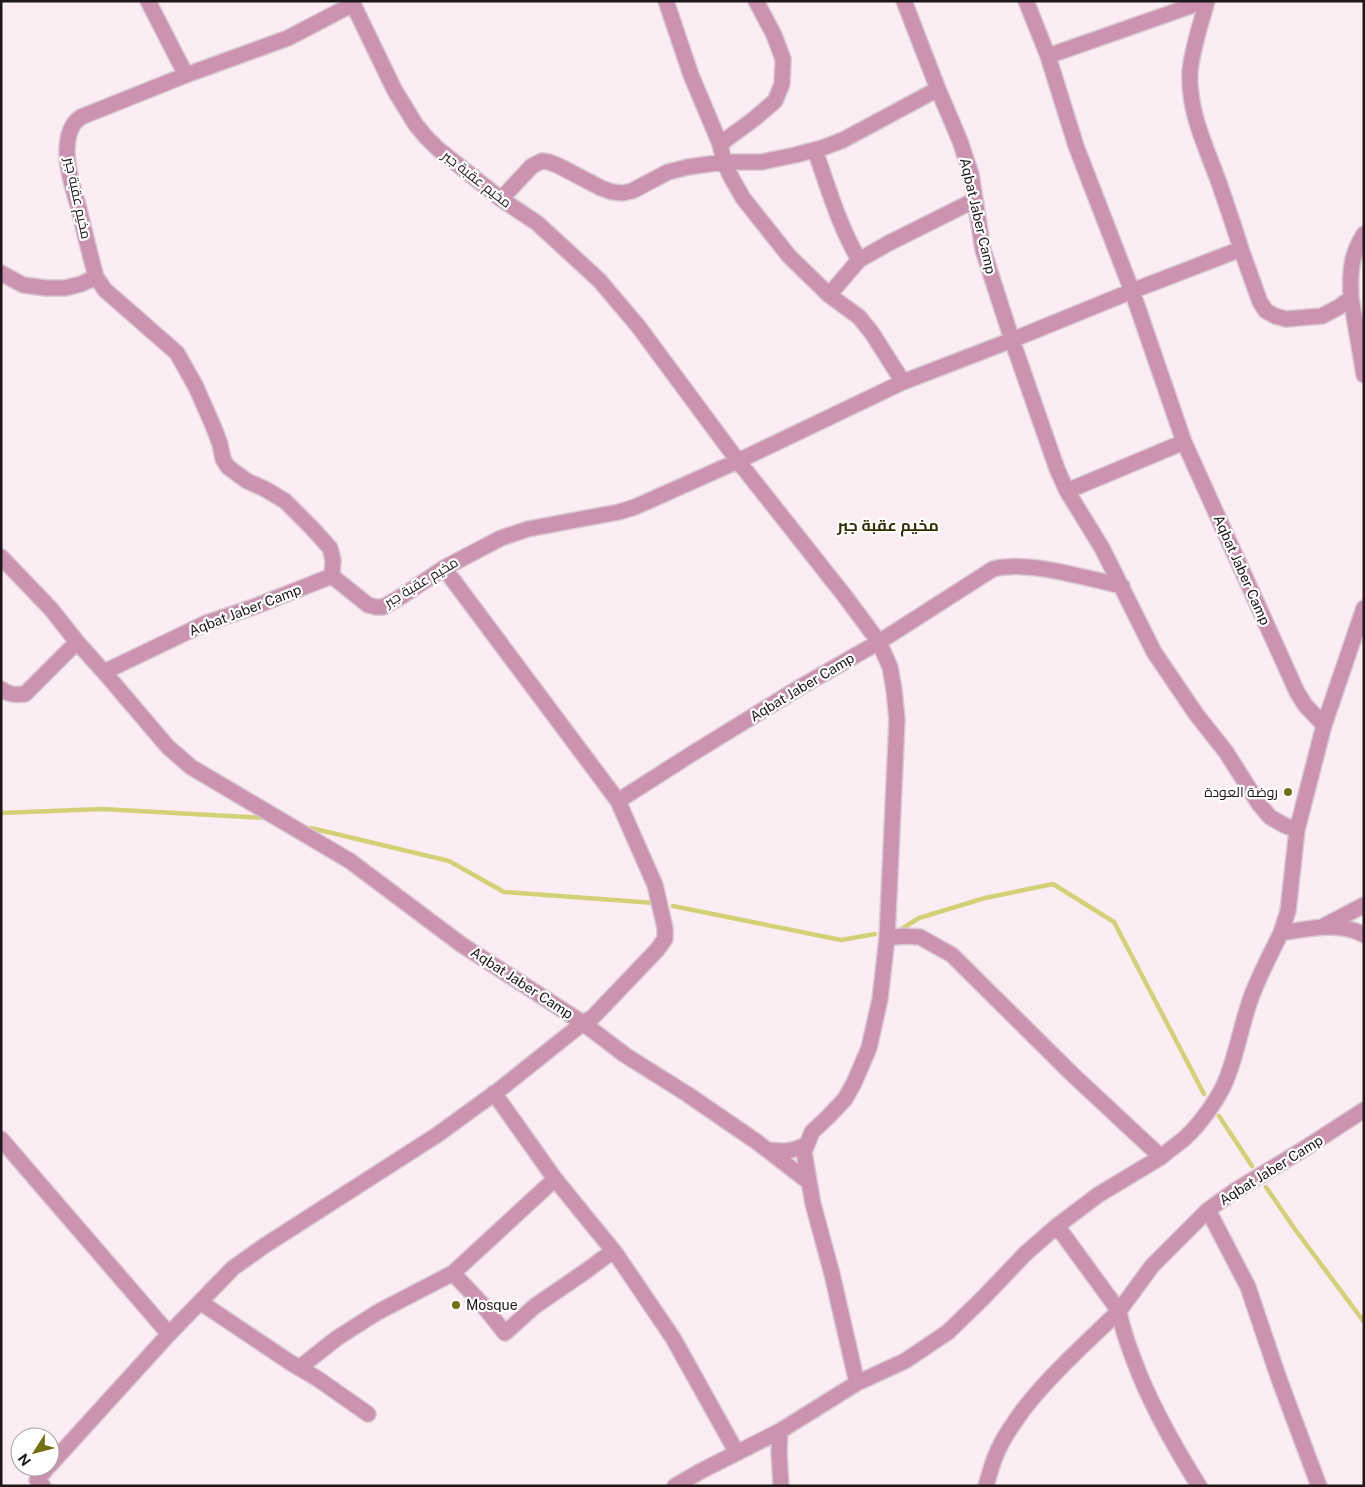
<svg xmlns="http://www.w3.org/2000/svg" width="1365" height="1487" viewBox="0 0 1365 1487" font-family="'Public Sans',Cairo,sans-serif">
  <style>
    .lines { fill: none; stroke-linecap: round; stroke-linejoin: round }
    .stream { stroke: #d2d175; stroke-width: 4.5 }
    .minor-casing { stroke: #d8cad1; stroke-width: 18 }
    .minor { stroke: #cc93b1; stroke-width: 15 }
    .poi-dot { fill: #716f10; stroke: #fefefe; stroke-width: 2 }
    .labels { text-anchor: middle; stroke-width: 4.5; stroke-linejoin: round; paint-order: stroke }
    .street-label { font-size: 14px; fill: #1d171a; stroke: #fefefe }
    .poi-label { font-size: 14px; fill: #1d171a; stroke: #fefefe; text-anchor: end }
    .quarter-label { font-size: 16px; font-weight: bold; fill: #323106; stroke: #fefefe }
  </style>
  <rect width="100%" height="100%" fill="#fcecf4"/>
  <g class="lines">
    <path class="stream" d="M1,813L102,809L266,818
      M311,828L449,861L504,892L655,903
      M673,906L841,940L875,934
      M900,930L919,918L985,898L1053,884L1114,922L1204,1094
      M1219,1116L1252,1166
      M1266,1187L1294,1228L1364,1322"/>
    <defs>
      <path id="minor" d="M148,1L186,75
        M666,1L691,75L720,144L724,162L731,177L743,198L789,256L829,295L859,317L872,333L903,382
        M904,1L938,89L960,141L971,174L983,250L1012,340L1132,291L1241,249C1234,226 1226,203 1218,180C1205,145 1188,110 1190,72C1192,48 1201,24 1207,1
        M1026,1L1048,56L1076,146L1132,291L1184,442L1297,692L1305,705L1324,725L1364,608
        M353,4L395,91L416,125L426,137L438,149L501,199L537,223L599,280L638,326L738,461L635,507L619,512L528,529L501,538L444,568L399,598L383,607H376L368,605L332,576L333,560L330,548L312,528L285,501L265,489L247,481L228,467L223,459L220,444L214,428L196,387L177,353L105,290L96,277C90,254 84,231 79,209C74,191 67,171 67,152C67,139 70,124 81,117L186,75L288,38Z
        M1048,56L1205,1
        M720,144L754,119L775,101L782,84L783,59L774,35L756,1
        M815,150C828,188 839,225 859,260
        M501,199L532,166L542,161L549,162L559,166L601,188L612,192L623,193L632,191L668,172L688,167L724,162H762L795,155L822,148L843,140L938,89
        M1241,249L1260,302L1266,311L1275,316L1286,319L1322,316L1339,307L1351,298C1350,274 1350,256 1364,234
        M1,273L23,285L46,288H65L81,284L96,277
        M829,295L859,260L889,243L975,200
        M1351,298L1364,375
        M1067,491L1184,442
        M1,557L51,609L77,642L104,672L206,623L256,606L332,576
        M444,568L618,801
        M104,672L168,747L191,767L350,861L462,945L583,1023L593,1017L657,950L665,939V928L655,885L618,801L690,755L802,686L879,642L993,569C1027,560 1086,578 1122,586
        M1,689C9,695 15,695 25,694L77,642
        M1324,725L1297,830L1288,911L1281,933C1308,929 1339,921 1364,935
        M1324,926L1364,905
        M1281,933C1271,953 1260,974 1252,995C1242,1021 1238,1049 1228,1075C1221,1096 1201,1123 1185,1138C1178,1144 1169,1150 1161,1157L1072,1074L952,955L920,937L903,936L887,938L897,720L894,690L890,667L879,642L844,595L738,461L903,382L1012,340L1057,469L1067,491L1102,548L1154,652L1196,714L1226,752L1259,804L1270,817L1284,825L1297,830
        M887,938L880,999L869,1048L854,1083L845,1099L828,1117L812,1132L804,1152L813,1204L832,1274L857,1383L905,1361L948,1332L983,1298L1026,1253L1057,1226
        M494,1093L555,1179L616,1254L673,1338L737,1453
        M1,1139L169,1334
        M768,1150C784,1152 792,1152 807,1144
        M1161,1157L1098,1195L1057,1226L1119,1311L1152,1266L1208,1210L1233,1192L1299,1152L1364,1110
        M1208,1210L1248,1287L1279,1379L1319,1486
        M453,1273L481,1303L505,1333L535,1306L586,1271L613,1251
        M200,1302L291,1363L318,1379L368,1414
        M1119,1311C1122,1329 1128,1345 1135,1363C1151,1406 1174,1446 1199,1486
        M299,1368L337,1338L378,1312L453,1273L555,1179
        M50,1465L169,1334L233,1268L264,1246L437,1135L499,1090L583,1023L625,1055L687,1094L757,1142L809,1182
        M43,1486L37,1480L48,1467
        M675,1486L701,1471L780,1431
        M781,1486L779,1452L780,1431L857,1383
        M986,1486C990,1472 993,1459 1000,1446C1006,1433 1015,1422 1023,1410C1051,1374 1086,1343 1119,1311"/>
    </defs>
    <use href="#minor" class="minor-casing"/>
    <use href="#minor" class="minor"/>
  </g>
  <g class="poi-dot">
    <circle cx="1288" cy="792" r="5"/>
    <circle cx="456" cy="1305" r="5"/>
  </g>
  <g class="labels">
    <g class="street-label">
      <text transform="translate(477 179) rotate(38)" y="5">مخيم عقبة جبر</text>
      <text transform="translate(78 198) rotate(78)" y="5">مخيم عقبة جبر</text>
      <text transform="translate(978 216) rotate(77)" y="5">Aqbat Jaber Camp</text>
      <text transform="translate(1242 570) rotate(66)" y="5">Aqbat Jaber Camp</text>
      <text transform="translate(421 582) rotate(-31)" y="5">مخيم عقبة جبر</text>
      <text transform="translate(245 610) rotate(-21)" y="5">Aqbat Jaber Camp</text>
      <text transform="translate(802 687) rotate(-31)" y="5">Aqbat Jaber Camp</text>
      <text transform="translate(522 983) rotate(33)" y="5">Aqbat Jaber Camp</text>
      <text transform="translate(1271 1170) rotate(-32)" y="5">Aqbat Jaber Camp</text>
    </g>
    <g class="poi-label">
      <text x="1278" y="797">روضة العودة</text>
      <text x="466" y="1310" text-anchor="start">Mosque</text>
    </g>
    <g class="quarter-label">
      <text x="888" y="531">مخيم عقبة جبر</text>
    </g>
  </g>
  <rect width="1365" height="1487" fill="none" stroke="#1d171a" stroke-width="5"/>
  <g transform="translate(35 1452) rotate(234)"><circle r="24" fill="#fefefe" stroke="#a4a2a3"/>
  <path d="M0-4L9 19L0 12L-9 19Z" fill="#716f10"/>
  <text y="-8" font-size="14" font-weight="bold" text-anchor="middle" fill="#1d171a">N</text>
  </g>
</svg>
